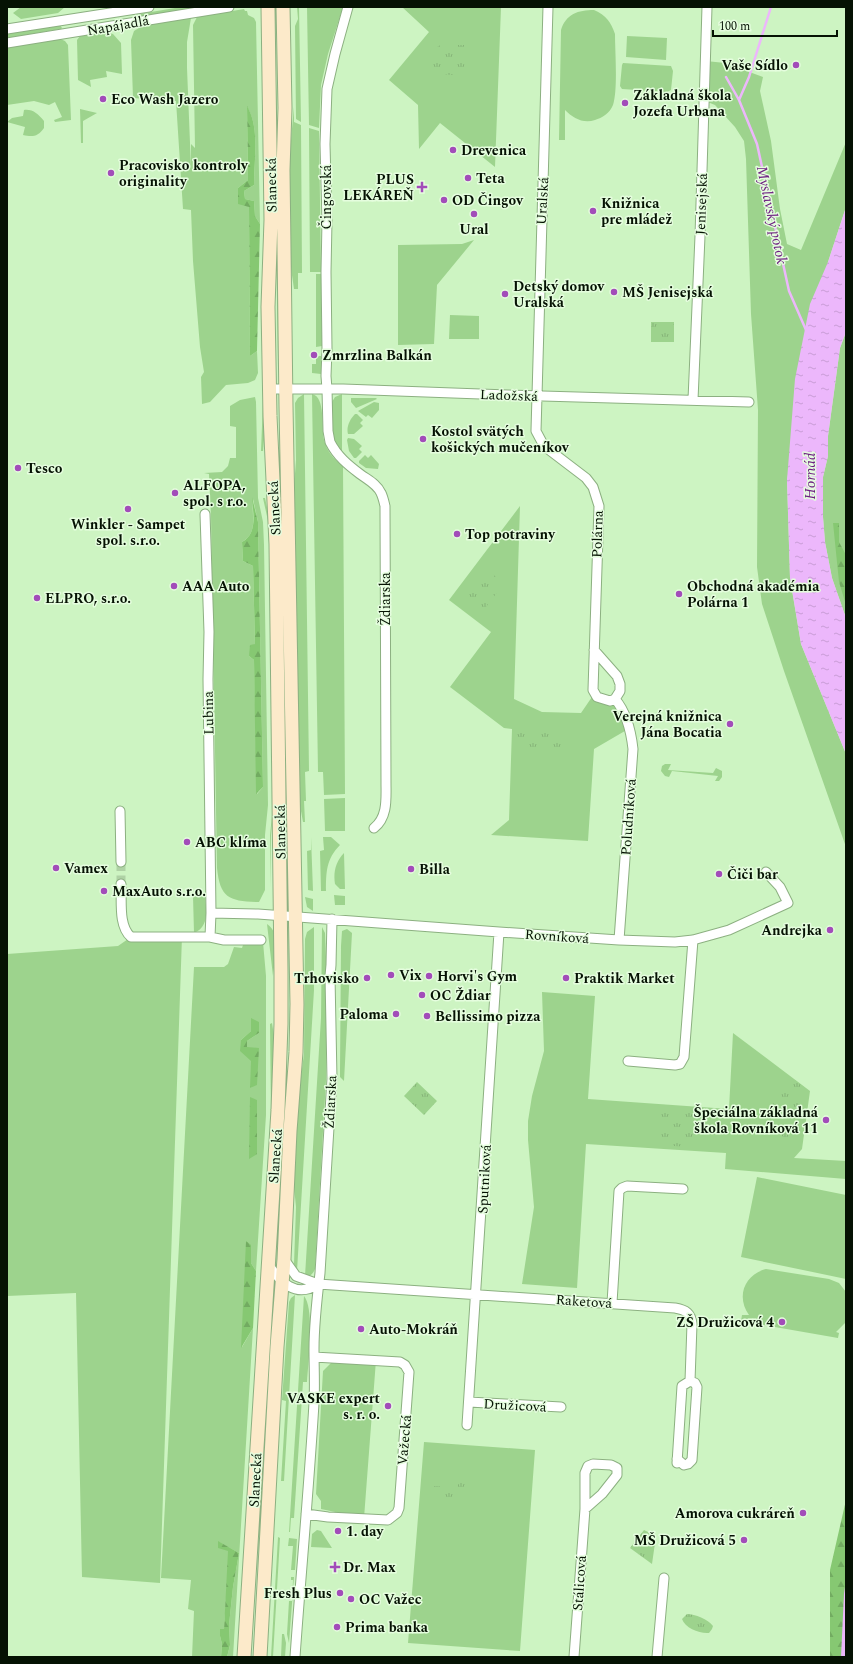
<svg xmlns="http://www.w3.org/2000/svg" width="853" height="1664" viewBox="0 0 853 1664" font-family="Spectral,serif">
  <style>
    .green { fill: #9dd38d; fill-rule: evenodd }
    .forest { fill: url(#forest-firs) }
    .park { fill: url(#park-tufts) }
    .water { fill: url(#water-ripples) }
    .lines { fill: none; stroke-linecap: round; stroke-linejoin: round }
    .stream { stroke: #ecb7fb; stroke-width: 2.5 }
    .street-tunnel { stroke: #afd2a5; stroke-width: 9; stroke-dasharray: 9 4.5; stroke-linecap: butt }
    .street-casing { stroke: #8cb081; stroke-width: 11 }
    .secondary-casing { stroke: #8cb081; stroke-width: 15 }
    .street { stroke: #fff; stroke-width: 9 }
    .secondary { stroke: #fceaca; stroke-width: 13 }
    .poi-dot { fill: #a24cb9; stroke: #e5fdde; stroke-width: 1.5 }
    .labels { text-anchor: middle; stroke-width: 3; stroke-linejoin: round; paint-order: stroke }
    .street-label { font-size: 14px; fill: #051203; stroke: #e5fdde }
    .poi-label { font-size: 14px; font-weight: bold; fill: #051203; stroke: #e5fdde; text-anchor: start }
    .water-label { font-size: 15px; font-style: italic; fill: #6e2082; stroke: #e5fdde }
  </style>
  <defs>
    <pattern id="forest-firs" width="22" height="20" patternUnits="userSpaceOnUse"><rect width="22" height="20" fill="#86c872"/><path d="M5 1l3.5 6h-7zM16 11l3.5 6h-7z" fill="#72ab61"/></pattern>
    <pattern id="park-tufts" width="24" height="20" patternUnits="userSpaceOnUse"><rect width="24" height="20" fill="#9dd38d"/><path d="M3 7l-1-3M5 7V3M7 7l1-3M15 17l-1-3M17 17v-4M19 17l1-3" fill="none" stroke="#86b478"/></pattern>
    <pattern id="water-ripples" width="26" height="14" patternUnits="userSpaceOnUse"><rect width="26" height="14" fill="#ecb7fb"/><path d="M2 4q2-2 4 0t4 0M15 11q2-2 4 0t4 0" fill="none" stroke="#c99cd6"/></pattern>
  </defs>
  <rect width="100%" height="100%" fill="#cdf4c2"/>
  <path class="green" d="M21,7H65L58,13L21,19L13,13Z
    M181,7H204L139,18V14Z
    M297,7H299L301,122L296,119L295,26L298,19Z
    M307,7H343L328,54L321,85L319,128L309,125Z
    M402,7H501L495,167L440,123L419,149L418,105L389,80L429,32Z
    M244,9L245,11H247L248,15L254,18L256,22L260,224L255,216L254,201L245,199L244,191L254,185C254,161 260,127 247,107L248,180L238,188L249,207L250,356L257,351L258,373L255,380L248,383L226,385L210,402L202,404L201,377L204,372L200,347L193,261L191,210L183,209L176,101L133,98L131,40L134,31L142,26L191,18L187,42V68L191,168V144L195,148L193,25L197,17Z
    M594,10C606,15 611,22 615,34C615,52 618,89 613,105C610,113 602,118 595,120C583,124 573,118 565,110V140H559L561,30C566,14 578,10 594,10Z
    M273,24H275L281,367H278Z
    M60,25L62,28L61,29L7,38V33Z
    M104,32L113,34L121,43L122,74L106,71L107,77L90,80L91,87L78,80L77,40L80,36Z
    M627,36L667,38L666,60L626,57Z
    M58,38L65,41L68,45L71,120L55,122L54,120L62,117L55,102L49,105L34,101L7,105V47Z
    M706,61L725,63L763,77L760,91L771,141L780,209L787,244L801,250L846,142V207L828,262L787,480L790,578L801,644L846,754V847L784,671L762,604L757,567L758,410L751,314L746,159L744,141L735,127L715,105L705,101Z
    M623,63L671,66L673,71L671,90L667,92L622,89L620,86L622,65Z
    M294,107V122L301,125L302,273H298V289H294C284,229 288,168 294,107Z
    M80,109L97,113L83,121V143H81Z
    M24,110C33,109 38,114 44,121V128C38,137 32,137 23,135L25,127L7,122L12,118L23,116Z
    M309,128L319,131L321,272H310Z
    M474,240L437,285L434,344L398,345V245L462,244Z
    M316,274H321L322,346L316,347Z
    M450,315L479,316V339H449Z
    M846,332V618L832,578L825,542L823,517V477L828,456V436L840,348Z
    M321,351V374L312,373V364H316V356H321Z
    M304,394L309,771L305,772L306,801H304L305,822H303L299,800L293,501L296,460L295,403L298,398Z
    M312,394C326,397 321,428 324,440C327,451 333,459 343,466L345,794L324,795L323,772H318Z
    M342,394V454L340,453L332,434V402L335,397Z
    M255,397L256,402L258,498L263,522L264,545L268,805L265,835V890L259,902H257C229,901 220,898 217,868L211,516L209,474L204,473L222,472L228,466L230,458H236V427L230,426V406L240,400ZM253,499L258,522L263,787L257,794L254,660L249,656L255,644L253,566L243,561L242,542C259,532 251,516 253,499Z
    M351,398H376L377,399L356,408L351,402Z
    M263,401L265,429L263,451H261Z
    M374,402L379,403V410L372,418L368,415L366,417L358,411Z
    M355,414H357L363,420L360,423L363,426L354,434H348C346,427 350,419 355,414Z
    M348,438L354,439L362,446L359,449L362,452L356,458H354L349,451L347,440Z
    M365,455L368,458L371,455L379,464L378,469L366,468L359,463V461Z
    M263,498H265L270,521L274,805L271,835V888L270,835L273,806L269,544L268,521Z
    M520,506L514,699L542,712L581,713L594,694L615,699L630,728L594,749L588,841L491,835L509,820L512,729L504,728L450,687L491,632L449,600Z
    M665,764H671L668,770L713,773L716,768L722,771V777L719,781H715L718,776L672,771L669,777L665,776L661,771L662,766Z
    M345,798V831H325L324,799Z
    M311,837L313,891L308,890L307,851L311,850Z
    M323,837H331L340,845C326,859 326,873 326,891H321L320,851L324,850Z
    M344,853L345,889H340L335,884C333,872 336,861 344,853Z
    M334,895L345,896V905H335Z
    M193,896H205C206,909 210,926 194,933Z
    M305,897L313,899V911L307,907Z
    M267,924C283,935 274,960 273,976Z
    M314,927V990L297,1271L294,1264L296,1207L293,1177L296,1114L304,1054L305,939L307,932Z
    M322,927L325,933L326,957V1080L315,1269C313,1274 310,1277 305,1276L321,1018Z
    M347,929L352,933L344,1081L340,1077V1070L341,946L342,931Z
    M287,930L288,1005L284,1187L278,1263L282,1187Z
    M182,936L160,1583L82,1577L76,1293L7,1296V954L118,946L131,937Z
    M244,942H263L266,976V1115L256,1271L251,1263V1245L242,1347L253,1328L233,1657H227L230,1645L229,1625L233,1587L239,1553L219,1542L229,1551L224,1629L220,1636L222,1644L221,1657H192L194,1611L188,1609L191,1580L161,1578L194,967H224L228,964L234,947L242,948ZM251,1019L259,1033L247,1041V1048H258L251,1088V1060L241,1040L251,1031Z
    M542,992L595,996L588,1099L729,1109L733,1033L810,1091L802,1149L794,1158L846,1161V1179L725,1169L726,1153L586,1144L577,1288L522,1284L534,1207L528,1140V1121L532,1096L544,1051Z
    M272,1023L276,1048L238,1655L271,1115L270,1024Z
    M757,1177L846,1195V1279L741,1257Z
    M766,1269L829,1279L839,1283L846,1292V1322L836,1332L839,1333L838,1338L741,1321L742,1315H749C736,1297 744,1275 766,1269Z
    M273,1279L277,1285L255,1656H253L260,1547V1485Z
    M295,1295L284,1481H281L286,1401L282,1400L289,1302L291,1298Z
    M304,1296C315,1309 308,1364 307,1382H303L294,1518H291L290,1532H289Z
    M376,1360L364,1518L321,1509V1501L316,1494L323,1371L331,1363Z
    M424,1442L535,1450L520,1651L408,1643Z
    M317,1530L321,1531L332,1548L311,1547L312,1534Z
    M278,1537L280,1538L273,1657H271Z
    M289,1538L297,1539L295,1570H291L293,1546H288Z
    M291,1577H294L289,1643L287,1634L289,1601H292L293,1580H291Z
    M282,1634H284L286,1643L285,1657H281Z"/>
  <path class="forest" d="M247,106C260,128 254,159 254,185L244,191L245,199L254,201L255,216L260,224L257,351L250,356L249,207L238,204V188L248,180Z
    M252,497L258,522L263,787L256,794L254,660L249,656L250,645L255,644L253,566L243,561L242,542C258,533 253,514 252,497Z
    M833,523H839V542L846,555V605L839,582Z
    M251,1018L259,1022V1033L247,1041V1047L259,1048L257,1085L250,1088L251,1061L240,1051L241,1040L251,1031Z
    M250,1097L257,1100V1154L249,1159Z
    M246,1241L251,1245V1263L256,1271L253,1328L241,1348Z
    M846,1500V1657H830V1570Z
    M218,1541L239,1553L233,1587L229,1625L230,1645L227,1657H221L222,1644L220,1636V1629H224L228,1551L218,1548Z"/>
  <path class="park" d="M441,45H465L464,76L428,73C429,61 428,50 441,45Z
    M651,322H674V342H651Z
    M487,570L504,583L480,615L463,602Z
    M516,730L552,731L565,740V748L516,747Z
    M795,1080L805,1088L798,1110L794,1141H787L765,1118L764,1113Z
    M417,1082L437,1101L424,1115L404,1096Z
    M661,1106L699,1109L702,1112L700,1121L704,1125L705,1137L689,1147L659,1145Z
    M458,1483H469L468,1501L433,1499L434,1486L458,1487Z
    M644,1530L656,1536L652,1564L630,1548Z
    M687,1614C695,1614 708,1619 713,1626L712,1629L709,1633C700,1634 685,1628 682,1619Z"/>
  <path class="water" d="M846,207V332L840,348L828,436V456L823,477V517L825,542L832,578L846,618V754L801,644L790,578L787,480L795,379L810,304L828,262Z
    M846,1580V1657H841L844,1594Z"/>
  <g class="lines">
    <path class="stream" d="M726,77L739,100L757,144L789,291L806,330
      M739,100L749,77L771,7"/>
    <path class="street-tunnel" d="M121,862V884"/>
    <defs>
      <path id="street" d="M348,7L335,54L327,89L325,144L327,221L326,272L327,349L326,376L327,389L328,431L330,442C337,456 348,465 360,474C368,480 377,484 381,493C383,497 384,502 385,506L386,783C386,798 388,817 374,828
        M548,7L536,431L544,446L586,478L593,487L599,506L593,690L597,697L610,701L615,699L620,691V684L617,676L594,650
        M7,29L149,7
        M7,43L229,7
        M269,389H343L508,395L749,402
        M693,400L700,236L707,7
        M205,514L209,632L208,679L211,913L210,937
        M615,699C627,713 631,731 633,749L619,940
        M120,811L121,862
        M121,884C122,900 118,926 131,937H210L224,940H261
        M211,913L258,914L499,932L619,940L675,942L693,940L729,930L788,903L780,887L766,872
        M628,1061L675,1065L680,1064L684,1057L693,940
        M284,1259L296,1276L318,1284L675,1308C686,1310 691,1313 692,1324L690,1381
        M268,1264C280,1282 296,1299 318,1284
        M612,1303L619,1191L622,1188L627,1186L683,1189
        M469,1402L561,1407
        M467,1425L499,932
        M677,1459L684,1465L688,1464L692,1460L697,1387L695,1383L690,1381
        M677,1463L682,1386L690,1381
        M306,1514L328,1517L388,1520L397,1513L399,1508L409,1372L405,1365L400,1362L314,1357
        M295,1657C301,1572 309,1488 314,1403C315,1385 314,1367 314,1349C314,1324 317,1298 320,1273L332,1079L330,976L331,965L332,919
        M574,1657L585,1509V1473L588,1466L593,1464L611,1465L617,1468V1475L602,1494L585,1509
        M657,1657L664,1578"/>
      <path id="secondary" d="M244,1657L278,1110L281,1024V971L276,544L270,416L268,307L271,220L268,7
        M260,1657L277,1347L284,1259L290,1131L296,1052L297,1004L286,406L283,170L285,108L283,7"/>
    </defs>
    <use href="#street" class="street-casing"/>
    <use href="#secondary" class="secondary-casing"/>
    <use href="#street" class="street"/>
    <use href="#secondary" class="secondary"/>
  </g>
  <g class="poi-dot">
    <circle cx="796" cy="65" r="4"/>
    <circle cx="103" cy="99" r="4"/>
    <circle cx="625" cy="103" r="4"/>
    <circle cx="453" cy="150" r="4"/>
    <circle cx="111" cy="173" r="4"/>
    <circle cx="468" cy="178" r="4"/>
    <path d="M420 181h4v4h4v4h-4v4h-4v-4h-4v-4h4z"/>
    <circle cx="444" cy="200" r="4"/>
    <circle cx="593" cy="211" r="4"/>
    <circle cx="474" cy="214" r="4"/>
    <circle cx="614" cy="292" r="4"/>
    <circle cx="505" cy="294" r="4"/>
    <circle cx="314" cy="355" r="4"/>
    <circle cx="423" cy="439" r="4"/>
    <circle cx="18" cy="468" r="4"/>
    <circle cx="175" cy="493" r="4"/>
    <circle cx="128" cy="509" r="4"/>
    <circle cx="457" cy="534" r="4"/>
    <circle cx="174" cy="586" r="4"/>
    <circle cx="679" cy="594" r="4"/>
    <circle cx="37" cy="598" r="4"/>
    <circle cx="730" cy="724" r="4"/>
    <circle cx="187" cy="842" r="4"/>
    <circle cx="56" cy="868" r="4"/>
    <circle cx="411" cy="869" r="4"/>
    <circle cx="719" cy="874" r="4"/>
    <circle cx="104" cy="891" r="4"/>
    <circle cx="830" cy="930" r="4"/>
    <circle cx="391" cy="975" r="4"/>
    <circle cx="429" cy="976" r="4"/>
    <circle cx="367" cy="978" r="4"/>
    <circle cx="566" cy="978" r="4"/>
    <circle cx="422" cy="995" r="4"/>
    <circle cx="396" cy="1014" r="4"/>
    <circle cx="427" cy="1016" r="4"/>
    <circle cx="826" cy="1120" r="4"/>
    <circle cx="782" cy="1322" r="4"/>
    <circle cx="361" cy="1329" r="4"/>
    <circle cx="388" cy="1406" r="4"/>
    <circle cx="803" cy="1513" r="4"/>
    <circle cx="338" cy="1531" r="4"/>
    <circle cx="744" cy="1540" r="4"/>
    <path d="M333 1561h4v4h4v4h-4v4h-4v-4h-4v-4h4z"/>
    <circle cx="340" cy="1593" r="4"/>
    <circle cx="351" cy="1599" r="4"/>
    <circle cx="337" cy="1627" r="4"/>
  </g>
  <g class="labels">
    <g class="street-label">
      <text transform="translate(118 25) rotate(-10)" y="5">Napájadlá</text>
      <text transform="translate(271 185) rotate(-91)" y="5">Slanecká</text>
      <text transform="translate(326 197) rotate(-90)" y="5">Čingovská</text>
      <text transform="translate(542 201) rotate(-87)" y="5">Uralská</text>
      <text transform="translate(701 204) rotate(-88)" y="5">Jenisejská</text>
      <text transform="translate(509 395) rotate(2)" y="5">Ladožská</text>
      <text transform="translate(274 508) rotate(-93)" y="5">Slanecká</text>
      <text transform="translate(597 534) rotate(-88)" y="5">Polárna</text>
      <text transform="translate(385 599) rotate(-90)" y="5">Ždiarska</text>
      <text transform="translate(208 713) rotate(-91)" y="5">Lubina</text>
      <text transform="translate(628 817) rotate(-86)" y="5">Poludníková</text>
      <text transform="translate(280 832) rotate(-91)" y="5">Slanecká</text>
      <text transform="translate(557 936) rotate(4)" y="5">Rovníková</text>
      <text transform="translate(330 1102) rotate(-87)" y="5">Ždiarska</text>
      <text transform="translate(275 1156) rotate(-86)" y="5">Slanecká</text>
      <text transform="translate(484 1179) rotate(-87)" y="5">Sputniková</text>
      <text transform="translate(584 1301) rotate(4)" y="5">Raketová</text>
      <text transform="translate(515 1405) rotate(3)" y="5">Družicová</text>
      <text transform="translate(404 1440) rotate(-85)" y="5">Važecká</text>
      <text transform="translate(255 1480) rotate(-87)" y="5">Slanecká</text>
      <text transform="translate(579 1583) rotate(-86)" y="5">Stálicová</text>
    </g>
    <g class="poi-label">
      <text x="788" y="70" text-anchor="end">Vaše Sídlo</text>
      <text x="633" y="100">Základná škola<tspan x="633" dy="16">Jozefa Urbana</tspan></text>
      <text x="111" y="104">Eco Wash Jazero</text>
      <text x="461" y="155">Drevenica</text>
      <text x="119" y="170">Pracovisko kontroly<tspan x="119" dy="16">originality</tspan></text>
      <text x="476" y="183">Teta</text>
      <text x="414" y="184" text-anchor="end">PLUS<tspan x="414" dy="16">LEKÁREŇ</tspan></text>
      <text x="452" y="205">OD Čingov</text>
      <text x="601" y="208">Knižnica<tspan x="601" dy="16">pre mládež</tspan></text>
      <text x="474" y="234" text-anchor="middle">Ural</text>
      <text x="513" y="291">Detský domov<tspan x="513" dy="16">Uralská</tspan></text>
      <text x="622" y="297">MŠ Jenisejská</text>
      <text x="322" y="360">Zmrzlina Balkán</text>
      <text x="431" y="436">Kostol svätých<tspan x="431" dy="16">košických mučeníkov</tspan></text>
      <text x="26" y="473">Tesco</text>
      <text x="183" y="490">ALFOPA,<tspan x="183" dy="16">spol. s r.o.</tspan></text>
      <text x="128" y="529" text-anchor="middle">Winkler - Sampet<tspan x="128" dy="16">spol. s.r.o.</tspan></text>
      <text x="465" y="539">Top potraviny</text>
      <text x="182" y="591">AAA Auto</text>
      <text x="687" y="591">Obchodná akadémia<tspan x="687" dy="16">Polárna 1</tspan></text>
      <text x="45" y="603">ELPRO, s.r.o.</text>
      <text x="722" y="721" text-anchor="end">Verejná knižnica<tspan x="722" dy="16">Jána Bocatia</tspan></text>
      <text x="195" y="847">ABC klíma</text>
      <text x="64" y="873">Vamex</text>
      <text x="419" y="874">Billa</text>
      <text x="727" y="879">Čiči bar</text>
      <text x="112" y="896">MaxAuto s.r.o.</text>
      <text x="822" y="935" text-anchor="end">Andrejka</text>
      <text x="399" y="980">Vix</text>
      <text x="437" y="981">Horvi's Gym</text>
      <text x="359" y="983" text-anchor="end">Trhovisko</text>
      <text x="574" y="983">Praktik Market</text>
      <text x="430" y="1000">OC Ždiar</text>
      <text x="388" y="1019" text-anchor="end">Paloma</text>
      <text x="435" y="1021">Bellissimo pizza</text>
      <text x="818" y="1117" text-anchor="end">Špeciálna základná<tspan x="818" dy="16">škola Rovníková 11</tspan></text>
      <text x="774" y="1327" text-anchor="end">ZŠ Družicová 4</text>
      <text x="369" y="1334">Auto-Mokráň</text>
      <text x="380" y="1403" text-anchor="end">VASKE expert<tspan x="380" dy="16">s. r. o.</tspan></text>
      <text x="795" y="1518" text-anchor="end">Amorova cukráreň</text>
      <text x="346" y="1536">1. day</text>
      <text x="736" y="1545" text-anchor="end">MŠ Družicová 5</text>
      <text x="343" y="1572">Dr. Max</text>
      <text x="332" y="1598" text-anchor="end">Fresh Plus</text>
      <text x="359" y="1604">OC Važec</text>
      <text x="345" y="1632">Prima banka</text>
    </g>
    <g class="water-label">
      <text transform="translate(772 215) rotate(78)" y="5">Myslavský potok</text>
      <text transform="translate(810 476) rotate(-90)" y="5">Hornád</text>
    </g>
  </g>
  <rect width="853" height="1664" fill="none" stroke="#051203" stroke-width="16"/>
  <path d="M713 30v6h124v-6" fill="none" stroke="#051203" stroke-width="2"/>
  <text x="719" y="30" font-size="12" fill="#051203" stroke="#e5fdde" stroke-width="3" paint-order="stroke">100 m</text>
</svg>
